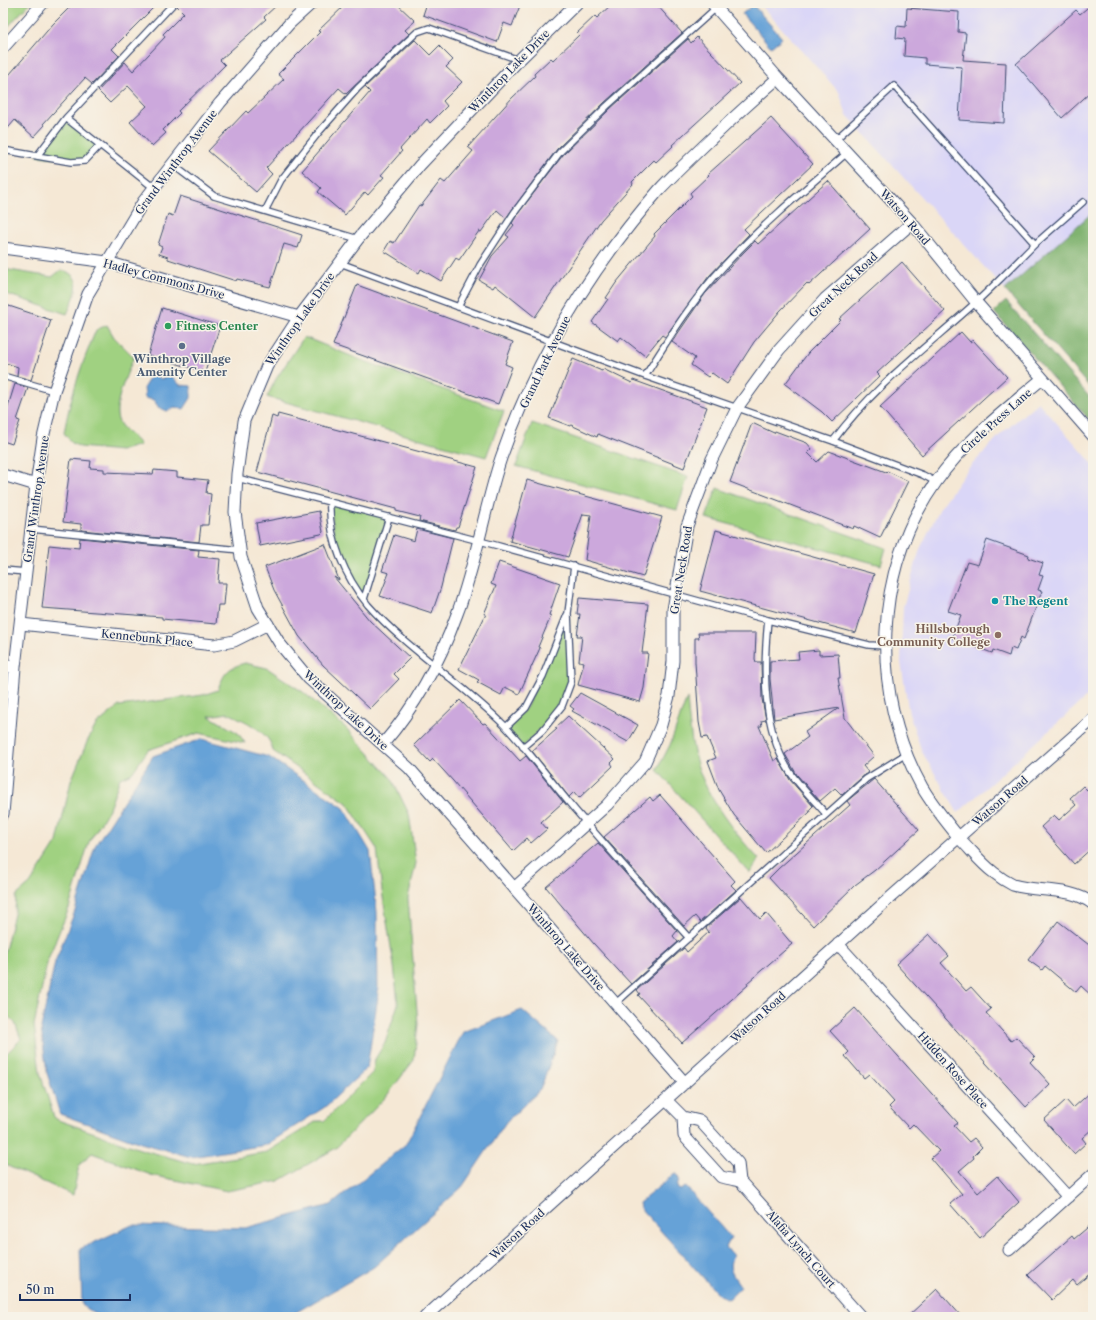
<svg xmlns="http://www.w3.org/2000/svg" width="1096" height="1320" viewBox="0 0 1096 1320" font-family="'Libre Caslon Text',serif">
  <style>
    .built { fill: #dad6f7 }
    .green { fill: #a0d181; stroke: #5e8070; fill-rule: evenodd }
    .forest { fill: #80b36f; stroke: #4e7166 }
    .water { fill: #66a2d7; stroke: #40689a }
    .building { fill: #cca8dc }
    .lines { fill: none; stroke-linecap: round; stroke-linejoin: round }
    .service-casing { stroke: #3c4b70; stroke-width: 8 }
    .minor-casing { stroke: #3c4b70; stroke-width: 13 }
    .service { stroke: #fff; stroke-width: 5.5 }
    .minor { stroke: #fff; stroke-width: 11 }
    .leisure-dot { fill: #2e9e5b; stroke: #f7f3e8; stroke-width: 1.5 }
    .service-dot { fill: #5c6f8a; stroke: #f7f3e8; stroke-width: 1.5 }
    .culture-dot { fill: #0f9aa8; stroke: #f7f3e8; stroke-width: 1.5 }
    .education-dot { fill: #8d6e63; stroke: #f7f3e8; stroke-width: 1.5 }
    .labels { text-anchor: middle; stroke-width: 3; stroke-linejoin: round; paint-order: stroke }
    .street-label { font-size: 11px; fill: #1b2f5e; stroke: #f7f3e8 }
    .leisure-label { font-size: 11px; font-weight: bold; fill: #27864d; stroke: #f7f3e8; text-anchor: start }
    .service-label { font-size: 11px; font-weight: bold; fill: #4e5e75; stroke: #f7f3e8 }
    .culture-label { font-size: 11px; font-weight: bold; fill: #0d838f; stroke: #f7f3e8; text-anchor: start }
    .education-label { font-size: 11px; font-weight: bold; fill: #785e54; stroke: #f7f3e8; text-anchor: end }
  </style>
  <rect width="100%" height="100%" fill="#f7f3e8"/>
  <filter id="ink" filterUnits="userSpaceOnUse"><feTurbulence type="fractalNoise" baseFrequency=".025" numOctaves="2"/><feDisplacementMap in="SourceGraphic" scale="8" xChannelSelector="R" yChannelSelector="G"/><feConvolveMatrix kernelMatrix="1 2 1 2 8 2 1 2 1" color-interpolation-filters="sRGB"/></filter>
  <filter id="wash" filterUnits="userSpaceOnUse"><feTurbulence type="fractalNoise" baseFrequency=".012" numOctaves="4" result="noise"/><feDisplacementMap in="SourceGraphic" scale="16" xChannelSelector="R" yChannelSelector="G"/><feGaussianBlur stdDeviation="0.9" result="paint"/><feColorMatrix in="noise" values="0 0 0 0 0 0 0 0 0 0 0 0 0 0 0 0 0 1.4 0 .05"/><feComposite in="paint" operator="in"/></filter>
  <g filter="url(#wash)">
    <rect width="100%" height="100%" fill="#f5e8d5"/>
    <path class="built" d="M759,3H1093V212L1005,290L847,115L839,92Z
      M1038,402L1093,464V691L958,813L922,752L909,714L901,662L903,607L920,549L940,508L968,469L999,436Z"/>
    <path class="green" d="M3,3H30L3,32Z
      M66,118L100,145L85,161L37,156Z
      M3,269L52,277L61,270C87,276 74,298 67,314L3,293Z
      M107,325L114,337L134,357C128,371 111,408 119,422C124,432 135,436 140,445L120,451L80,447L72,443L64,433C70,397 82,363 96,330Z
      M304,337L361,360L504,411L486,457L267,397L276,379Z
      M532,423L688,477L677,510L516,466Z
      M717,488L886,548L881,565L706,518Z
      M330,502L389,517L364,599L336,547Z
      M568,613L571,682L562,706L523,747L506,727L526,708Z
      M245,663L267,668L303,692L346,728L392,779L409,814L416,863L408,898L418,1024L414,1060L385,1098L336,1148L279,1181L227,1191L151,1175L92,1153L79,1165L73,1195L3,1164V1057L21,1039L15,1023L3,1011V958L15,910L16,896L30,884L57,842L71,781L87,742L96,725L119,706L203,695L218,690C224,673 227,668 245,663ZM228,713C243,720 271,732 273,751L347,803L377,849L382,891L394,966L398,1004L385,1043L375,1059L373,1072L324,1121H317L267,1152L193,1164L140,1149L58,1120L54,1117L40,1073L34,1025L48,959L69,908L89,842L109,809L120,778L132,773L148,750L199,733L245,743L238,733L209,716Z
      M687,698C689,720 691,743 697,764C708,799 734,833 759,859L750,873L657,770L670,745Z"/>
    <path class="forest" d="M1093,212V391L1005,290Z
      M1006,301L1093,401V424L994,312Z"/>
    <path class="water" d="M753,5L782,38L771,47L742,14Z
      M152,374L161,379L172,376L180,385L191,386V398L184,409L175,407L167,411L158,407L154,400L145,398L144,387Z
      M202,739L269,757L344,808L370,851L377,912L378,996L367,1068L325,1107L266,1145L191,1157L141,1143L60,1114L47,1073L41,1028L55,962L75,911L95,846L153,756Z
      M522,1010L558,1041L540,1090L506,1122L462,1187L374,1267L288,1317H100L82,1305L80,1249L132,1225L245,1228L331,1205L406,1144L463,1032Z
      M676,1173L679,1179L677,1188L680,1190L686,1187L731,1238L726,1247L733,1256C726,1269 734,1276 741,1287L729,1299L719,1295L640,1208L639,1203Z"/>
    <g id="blocks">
      <path class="building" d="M74,3H158L112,49L119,56L92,84L85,78L43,124L45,125L34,137L15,120L3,134V82L53,24Z
        M178,3H279L264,17L266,19L220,60L225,65L178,111L180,113L163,130L166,133L152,146L130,122L147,106L128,86L110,103L98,91L125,62L133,71L165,37L163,34L184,13L177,6Z
        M347,3H396L415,21L405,30L409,34L346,94L339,88L266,168L272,174L256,192L208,151L246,111L248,113L284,79L278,74L320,32L318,31Z
        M427,3H521L512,26L504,23L497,42L423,15Z
        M613,3H655L682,33L604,103L557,149L506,218L497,210L481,232L479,231L459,260L456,258L441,281L421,269L419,273L384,251L390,241L394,243L419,205L421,206L441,180L445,183L473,151L468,147L512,98L535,76L534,74L551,58L553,60L579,35L577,33L595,16L597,18Z
        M1093,3V90L1062,118L1016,64L1076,10L1080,14Z
        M907,8L959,12L958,32L966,33L963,60L1006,63L1004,123L959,120L962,67L925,64V58L904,56L905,39L896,38L897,26L906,27Z
        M697,37L740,83L672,145L673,146L656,162L654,160L632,182L633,184L601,220L535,317L495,285L493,288L479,280L492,256L509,237L506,235L514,225L512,223L517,215L563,155L610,109L688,39L691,43Z
        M415,40L430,55L439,46L453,60L446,67L462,82L443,101L447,106L430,123L427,119L400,149L402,151L381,175L384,177L368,195L365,192L345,215L318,192L321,188L302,171L370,92L365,87Z
        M771,118L813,164L744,229L749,234L709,276L665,337L662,335L645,356L621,337L618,341L592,322L608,299L606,298L616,283L655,236L654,234L692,196L690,193L709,175L708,174Z
        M828,181L870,229L809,285L807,283L780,311L754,342L727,384L712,373L708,377L691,365L695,358L672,342L705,294L742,254L755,241L758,244Z
        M180,196L302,235L298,248L284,244L270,287L237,279L236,281L168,259V257L159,254L162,247L158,245L168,214L173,216Z
        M902,262L945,311L877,373L880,376L832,422L822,412L785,384L808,353L841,320L839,319Z
        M357,285L513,342L505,364L512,367L498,404L333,345Z
        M3,304L51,320L31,380L17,376L18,367L3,362Z
        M162,308L220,326L205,372L148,355Z
        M961,332L970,342L973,340L1007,377L922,455L880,407Z
        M573,359L602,371L603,369L632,383L633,380L707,407L684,468L598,434L597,437L571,425L570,426L549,418Z
        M15,384L28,388L17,420L20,421L12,444L3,441V422Z
        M278,414L477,467L458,527H456L455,530L419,521L420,517L396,511V509L257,472L272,416L277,418Z
        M752,423L774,433L775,431L807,443L812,449L808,453L817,462L829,451L886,472L887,471L908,481L880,538L854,526L853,529L730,482Z
        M71,459L91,461L90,468L104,469V472L153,474L154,470L177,472V477L208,480L206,493L211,494L208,525H201L199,542L81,530V524L63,522Z
        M527,480L662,517L643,577L585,560L591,515L583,514L568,557L510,541Z
        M319,511L323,532L321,534L260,546L256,523Z
        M417,529L453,538L441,587L432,613L380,596L389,573L382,571L394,535L414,541Z
        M716,530L874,574L856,633L700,591Z
        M80,538L199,550L198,557L220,559L218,583H226L224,605H218L216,624L162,619V617L42,608L49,545L79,548Z
        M987,540L1029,555L1028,558L1043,563L1039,575L1043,576L1038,590L1042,591L1024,639L1021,637L1016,650L1011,648L1009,656L993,650L992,653L952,638L961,615L948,611L967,562L978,565Z
        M325,544L339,580L334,577L370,621L410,658L394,674L399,679L370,709L323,665L299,636L274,590L265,567Z
        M499,562L560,583L549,615L551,616L538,647L540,648L519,694L505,687L501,695L477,682L479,680L459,669L486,614H484L496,586L491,584Z
        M579,598L648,604L642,653H648L644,688L640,702L578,685L584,662L579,661L582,636H577L580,614H577Z
        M698,633H756L755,659L756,662H761L762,699L766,720L761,721L762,726H759L774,761L778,758L790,780L813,806L809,810L810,812L766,853L734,815L719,790L708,761L716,758L707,737L702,738L699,722L695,662V638H699Z
        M819,650V655L838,654L840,678H838L845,718L874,756L863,766L868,772L842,795L835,788L820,801L797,775L785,754L808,737L805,732L839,708L774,719L770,679V661L799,659L798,652Z
        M580,693L638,725L628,742L572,711L574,709L570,706Z
        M460,700L483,724L485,723L520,761L526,756L563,802L541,822L547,829L531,843L527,838L513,851L453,781L433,759L430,762L414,745Z
        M568,716L615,759L611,763L613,766L579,798L574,792L569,797L532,751L557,729L555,728Z
        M874,779L919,830L875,870L855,885L813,926L769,878L779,868L850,805L847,801Z
        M1093,785V847L1074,864L1041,827L1054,815L1059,820L1076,805L1070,798L1083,786L1087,790Z
        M660,795L735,881L731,885L736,890L700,922L695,916L684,926L604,837L650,797L653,801Z
        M598,843L677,931L673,936L678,942L631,984L594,944L546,887Z
        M741,897L760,919L766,913L792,944L747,983L748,985L682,1043L638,995L640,994L637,990L684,948L687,952L709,932L706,928Z
        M1058,921L1093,948V997L1081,986L1076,992L1045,966L1042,970L1028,960Z
        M929,934L949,956L941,963L966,991L971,987L991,1009L986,1013L1011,1041L1016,1037L1035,1057L1030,1062L1050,1084L1026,1107L896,964Z
        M855,1008L958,1123L954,1126L969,1142L974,1138L982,1147L973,1156L974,1158L959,1171L978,1193L997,1176L1019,1202L980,1238L950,1204L962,1194L931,1158L939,1151L913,1124L909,1128L889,1107L894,1102L869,1074L864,1078L845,1056L849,1052L830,1031Z
        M1093,1090V1128L1082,1138L1086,1143L1074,1154L1044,1120L1066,1100L1073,1108Z
        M1093,1223V1271L1077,1285L1073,1280L1052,1300L1028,1275L1072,1236L1074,1239Z
        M937,1289L962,1317H907Z"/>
    </g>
  </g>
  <g filter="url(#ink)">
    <use href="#blocks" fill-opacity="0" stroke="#3c4b70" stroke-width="1"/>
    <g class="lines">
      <defs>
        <path id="service" d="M66,118L154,188
          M3,150L71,162L85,161L100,145
          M37,156L66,118L174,3
          M173,165L214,196L358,239
          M265,211L281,180L319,132L358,88L417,32L429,28L519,60
          M1035,244L1083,202
          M340,263L645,376L833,441L923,475L936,482
          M458,307L480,265L514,213L560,152L607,106L716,8
          M3,376L54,391
          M645,376C669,338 693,299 724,266C762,225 805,189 847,153
          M833,441C872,388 925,348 974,304C995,285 1015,264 1035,244L894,86L835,140
          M237,478L495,545L768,620L869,645L885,646
          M330,502C328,538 345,577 368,605C408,650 461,682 504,725C530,752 552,783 576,811C613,854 651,896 689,938
          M31,529L240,550
          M3,570L26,572
          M364,599L389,517
          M768,620C763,670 762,729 790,772C800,787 815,801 826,814
          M506,727L526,708L543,676L567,615
          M523,747L542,731L562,706L571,682L568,613L574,566
          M616,1003L866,779L906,754"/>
        <path id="minor" d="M577,3L519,60L420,165L358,239L299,317L267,366L244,421L237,474L235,512L241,557L258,608L280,644L309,679L409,768L685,1083
          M712,3L778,78L912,223L976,302L1093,436
          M3,48L43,3
          M3,248L107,262L299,317
          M1042,379C1005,410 964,442 936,482C873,571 870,693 922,787C933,806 947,823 961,840C971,850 981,863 993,872C998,876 1007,882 1013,885C1039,893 1070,886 1093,904
          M3,475L36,485
          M21,624L214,645L234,641L268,624
          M3,666L15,667
          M383,744C415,707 440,661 457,614C476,564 484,509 501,458C535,359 591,268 659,190C669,179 680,169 690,159C719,131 748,104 778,78
          M3,814L15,667L36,485L43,438L54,391L88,294L143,202L220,103L289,24L312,3
          M514,888L607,805L645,762L661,725L669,696L673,661V610L687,526L712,459L737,408L779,350L825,299L912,223
          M838,944L1068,1197
          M667,1101L683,1117L700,1121L738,1163L740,1181
          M683,1117L684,1136L721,1177L740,1181L861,1317
          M1009,1250L1093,1174
          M425,1317L884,903L1093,719"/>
      </defs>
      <use href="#service" class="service-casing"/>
      <use href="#minor" class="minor-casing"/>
      <use href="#service" class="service"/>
      <use href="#minor" class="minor"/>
    </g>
  </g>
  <circle class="leisure-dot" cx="168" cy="326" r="4"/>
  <circle class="service-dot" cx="182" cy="346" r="4"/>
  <circle class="culture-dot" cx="995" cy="601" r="4"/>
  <circle class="education-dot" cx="998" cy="635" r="4"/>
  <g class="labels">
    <g class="street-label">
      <text transform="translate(509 71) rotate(-46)" y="4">Winthrop Lake Drive</text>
      <text transform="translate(176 162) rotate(-53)" y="4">Grand Winthrop Avenue</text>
      <text transform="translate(905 217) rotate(49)" y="4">Watson Road</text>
      <text transform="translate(164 279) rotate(15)" y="4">Hadley Commons Drive</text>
      <text transform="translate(843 285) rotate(-43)" y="4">Great Neck Road</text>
      <text transform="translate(300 319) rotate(-55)" y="4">Winthrop Lake Drive</text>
      <text transform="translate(545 362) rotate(-64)" y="4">Grand Park Avenue</text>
      <text transform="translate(996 421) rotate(-42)" y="4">Circle Press Lane</text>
      <text transform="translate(36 499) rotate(-82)" y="4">Grand Winthrop Avenue</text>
      <text transform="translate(681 570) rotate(-81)" y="4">Great Neck Road</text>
      <text transform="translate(147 638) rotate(6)" y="4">Kennebunk Place</text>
      <text transform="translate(346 710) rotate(43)" y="4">Winthrop Lake Drive</text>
      <text transform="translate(1000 801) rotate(-41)" y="4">Watson Road</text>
      <text transform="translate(566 947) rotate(49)" y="4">Winthrop Lake Drive</text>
      <text transform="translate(758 1017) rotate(-42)" y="4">Watson Road</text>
      <text transform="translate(953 1070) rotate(48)" y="4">Hidden Rose Place</text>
      <text transform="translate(517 1234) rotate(-42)" y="4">Watson Road</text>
      <text transform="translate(801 1249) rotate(49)" y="4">Alafia Lynch Court</text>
    </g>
    <g class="leisure-label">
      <text x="176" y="330">Fitness Center</text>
    </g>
    <g class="service-label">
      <text x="182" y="363">Winthrop Village<tspan x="182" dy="13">Amenity Center</tspan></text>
    </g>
    <g class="culture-label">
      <text x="1003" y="605">The Regent</text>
    </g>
    <g class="education-label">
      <text x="990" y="633">Hillsborough<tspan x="990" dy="13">Community College</tspan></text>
    </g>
  </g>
  <rect width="1096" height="1320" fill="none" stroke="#f7f3e8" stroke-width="16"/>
  <path d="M20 1294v6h110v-6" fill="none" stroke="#1b2f5e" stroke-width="2"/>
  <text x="26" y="1294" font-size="12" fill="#1b2f5e" stroke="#f7f3e8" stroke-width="3" paint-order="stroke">50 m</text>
</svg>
